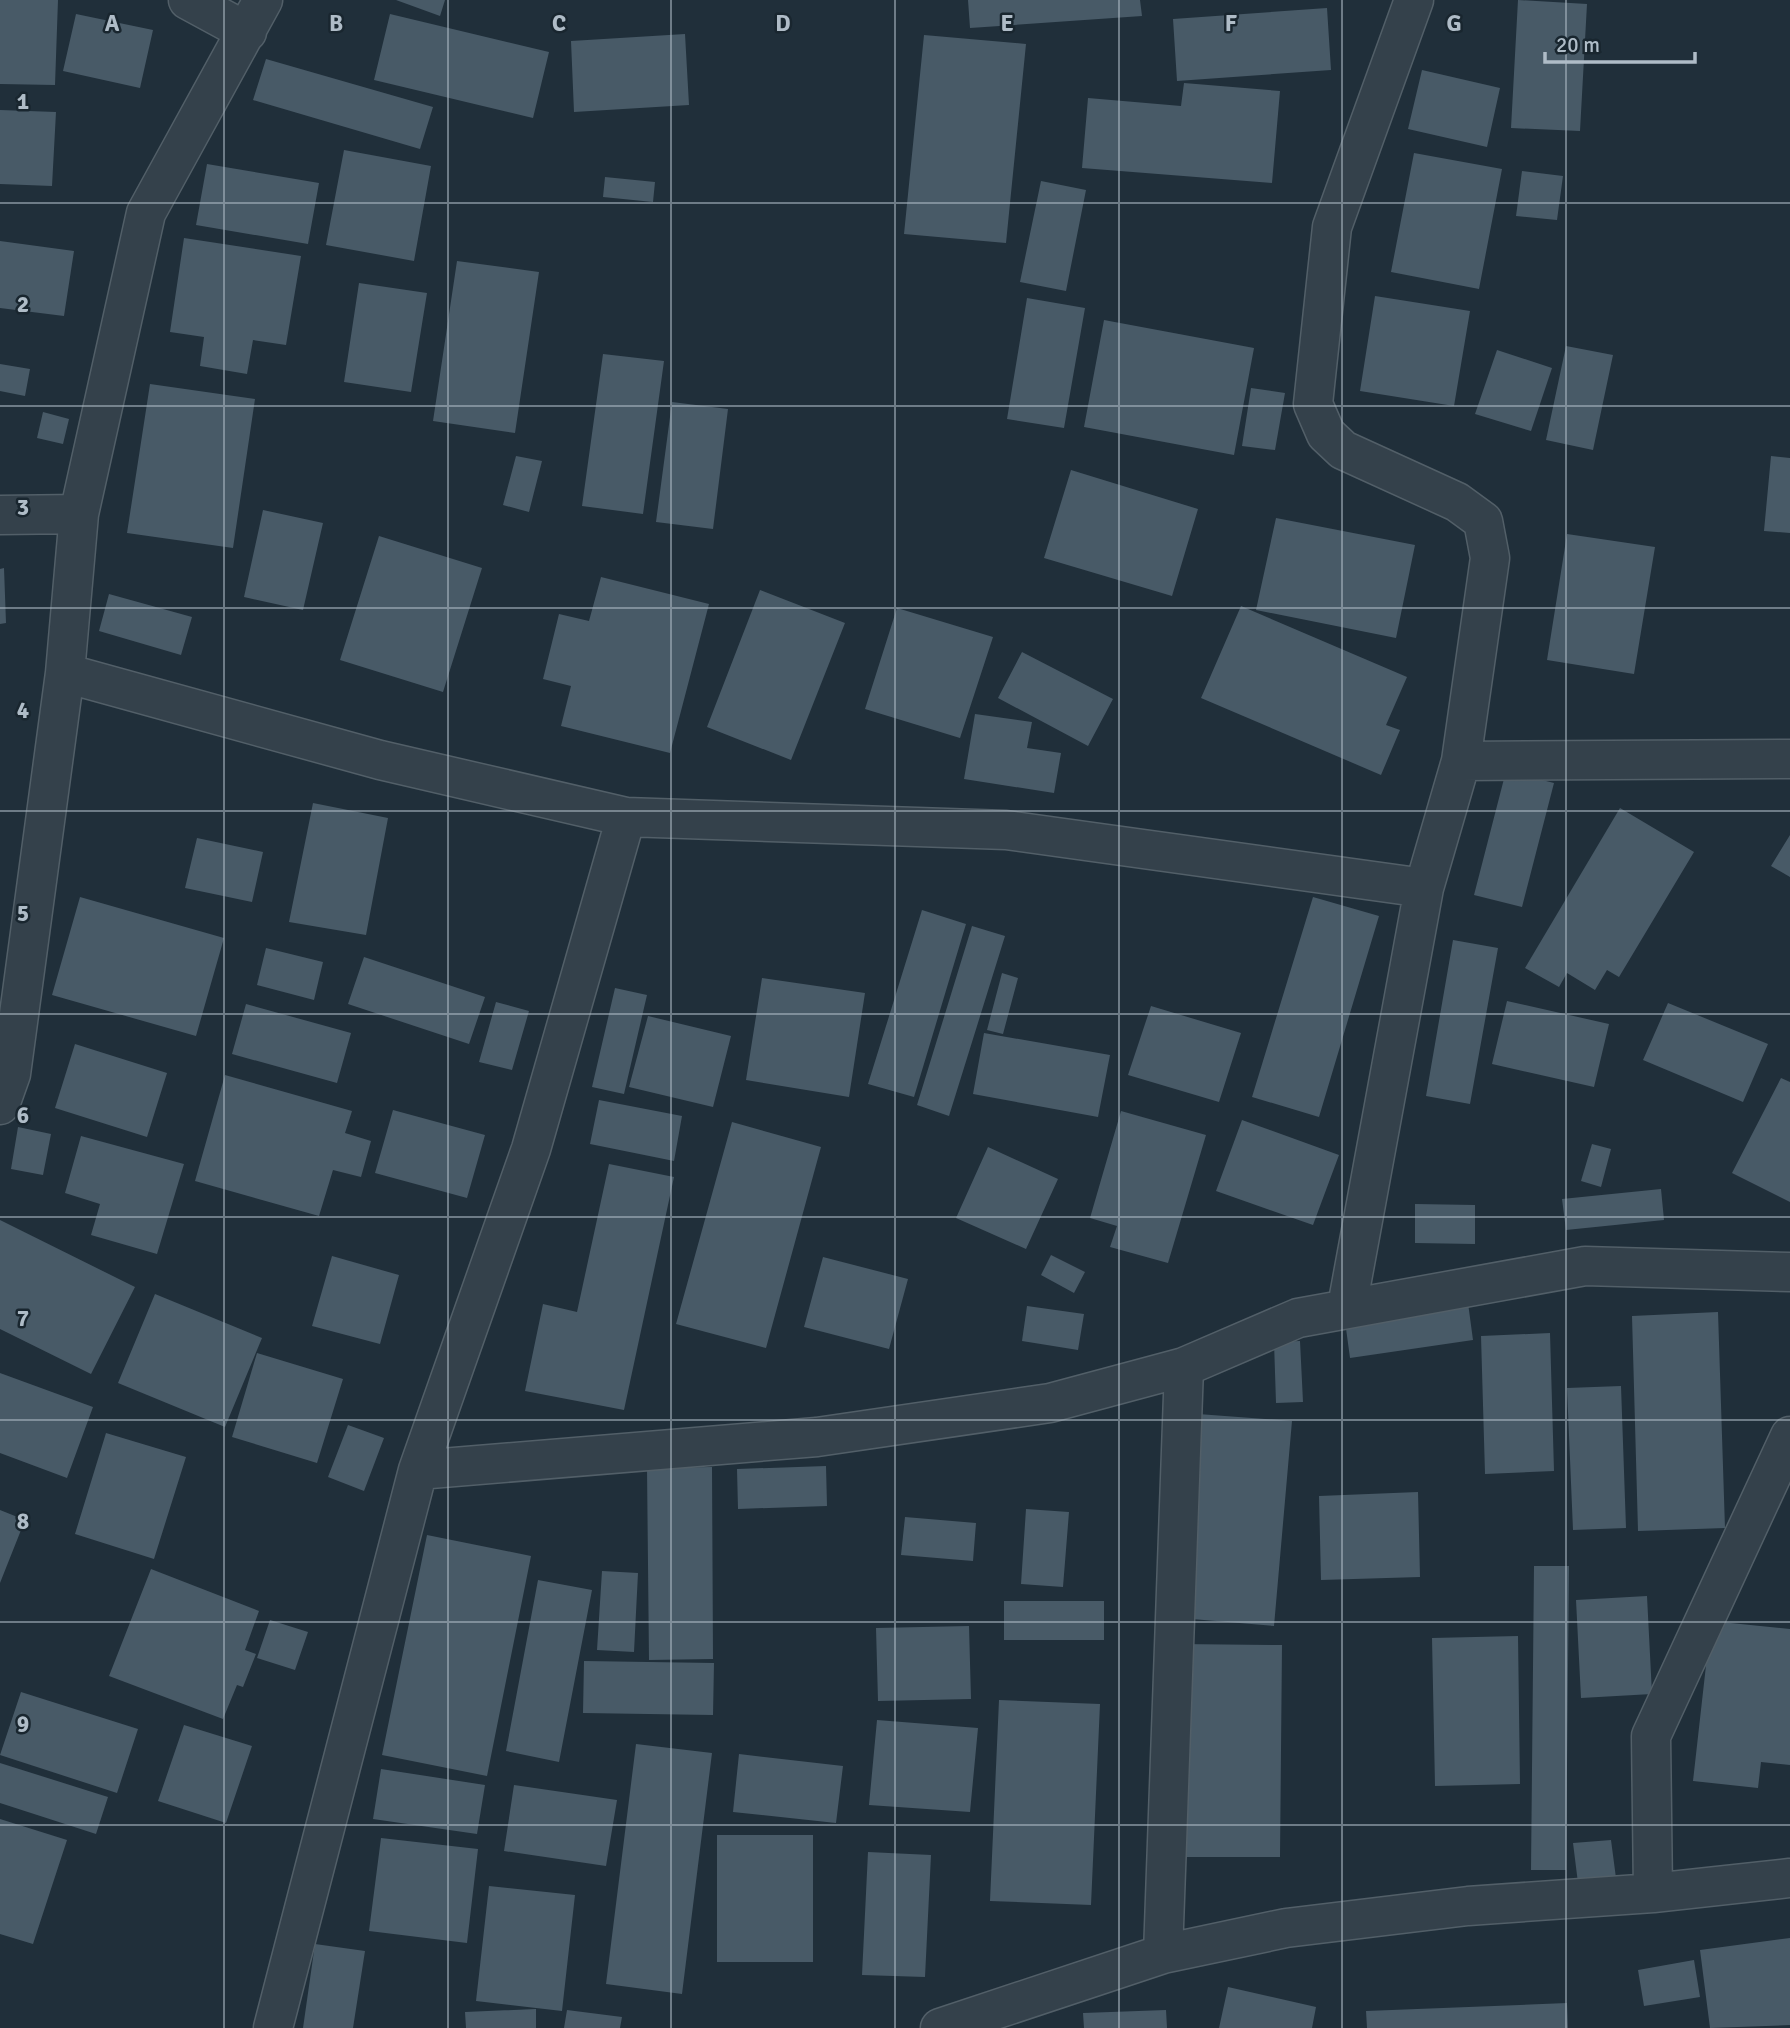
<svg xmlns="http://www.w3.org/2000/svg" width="1790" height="2028" viewBox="0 0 1790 2028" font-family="Signika,sans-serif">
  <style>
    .building { fill: #485a67 }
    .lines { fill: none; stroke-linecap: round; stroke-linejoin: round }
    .street-casing { stroke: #525f68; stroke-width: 41 }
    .street { stroke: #34414b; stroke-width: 38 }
    .grid { fill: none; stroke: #afbcc7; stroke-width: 2; stroke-opacity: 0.55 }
    .grid-label { font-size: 23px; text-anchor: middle; font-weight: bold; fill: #afbcc7; stroke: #19262f; stroke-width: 5; stroke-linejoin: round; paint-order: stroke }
  </style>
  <rect width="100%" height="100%" fill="#202f3a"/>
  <path class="building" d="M0,0H58L55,85L0,84Z
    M396,0H445L440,16Z
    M968,0H1140L1142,16L970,28Z
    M1518,0L1587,4L1580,131L1511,128Z
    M1327,8L1331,70L1177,81L1173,19Z
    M76,14L153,30L140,88L63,71Z
    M390,14L549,52L533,118L374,80Z
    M685,34L689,105L574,112L571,41Z
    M924,35L1026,44L1006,243L904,234Z
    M266,59L433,107L420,149L253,100Z
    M1422,70L1500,88L1487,147L1408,129Z
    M1184,83L1280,91L1272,183L1082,168L1088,98L1181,106Z
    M0,110L56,112L52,186L0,184Z
    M344,150L431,166L414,261L326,245Z
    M1414,153L1502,169L1479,289L1391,272Z
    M207,164L319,183L308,244L196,225Z
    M1522,171L1563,176L1557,220L1516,216Z
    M605,177L655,182L653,202L603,197Z
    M1041,181L1086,190L1066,291L1020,282Z
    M184,238L301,256L286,345L253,340L247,374L200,366L204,337L170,332Z
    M0,241L74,251L64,316L0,308Z
    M457,261L539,272L515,433L433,421Z
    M359,283L427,293L411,392L344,382Z
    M1375,296L1470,311L1454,406L1360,391Z
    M1027,298L1085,308L1064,428L1007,419Z
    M1104,320L1254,348L1234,455L1084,427Z
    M1566,346L1613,355L1593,450L1546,440Z
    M1497,350L1552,368L1531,431L1475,414Z
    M603,354L664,361L643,514L582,506Z
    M0,364L30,369L25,396L0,391Z
    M150,384L255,399L233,548L127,533Z
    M1251,388L1285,393L1275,450L1242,446Z
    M672,402L728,409L713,529L656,522Z
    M43,412L69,419L63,444L37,438Z
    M516,456L542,461L529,512L503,505Z
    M1771,456L1790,458V533L1764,531Z
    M1071,470L1198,509L1172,596L1044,558Z
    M263,510L323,523L303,610L244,597Z
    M1276,518L1415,545L1396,638L1256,610Z
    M1567,534L1655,547L1634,674L1547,660Z
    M379,536L482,568L443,692L340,660Z
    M4,568L6,623L0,624V569Z
    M601,577L709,604L670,753L561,726L571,686L543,679L559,614L589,621Z
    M760,590L845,623L791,760L707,727Z
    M109,594L192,617L181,655L99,631Z
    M1241,606L1407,677L1386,725L1400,730L1381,775L1201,698Z
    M897,608L993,637L960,738L865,709Z
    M1022,652L1113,699L1088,746L998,698Z
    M975,714L1032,722L1027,748L1061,753L1054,793L964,779Z
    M1506,771L1554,783L1522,907L1474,895Z
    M313,803L388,818L366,935L289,922Z
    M1620,808L1694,852L1619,977L1607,970L1595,990L1567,973L1559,987L1525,968Z
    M1790,835V877L1771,866Z
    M197,838L263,852L252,902L185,888Z
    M80,897L224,938L196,1036L52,995Z
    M1313,897L1379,916L1319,1117L1252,1097Z
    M922,910L966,924L914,1097L868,1084Z
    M972,926L1005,936L949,1116L917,1105Z
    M1453,940L1498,948L1470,1104L1426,1096Z
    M266,948L323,962L314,1000L257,985Z
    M364,957L485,997L469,1044L348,1004Z
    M1002,973L1018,978L1003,1034L987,1030Z
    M762,978L865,993L849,1097L746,1080Z
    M615,988L647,995L624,1094L592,1087Z
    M1507,1001L1609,1024L1594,1087L1492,1064Z
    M496,1002L529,1011L512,1070L479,1062Z
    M1668,1003L1768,1044L1743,1102L1643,1060Z
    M246,1004L351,1033L337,1083L232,1054Z
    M1151,1006L1241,1033L1219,1102L1128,1075Z
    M648,1016L731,1036L713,1107L629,1087Z
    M984,1033L1110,1055L1098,1117L973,1094Z
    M75,1044L167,1073L147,1137L55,1108Z
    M225,1075L352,1111L345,1133L371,1141L361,1177L333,1170L319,1216L195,1181Z
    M1781,1078L1790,1082V1202L1732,1173Z
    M599,1100L682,1116L674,1161L590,1144Z
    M393,1110L485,1135L467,1198L375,1173Z
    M1121,1111L1206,1135L1168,1263L1110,1247L1117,1226L1090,1218Z
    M1242,1120L1339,1155L1313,1225L1216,1191Z
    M732,1122L821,1147L766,1348L676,1324Z
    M18,1127L51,1134L43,1175L11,1169Z
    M81,1136L184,1164L157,1254L91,1235L100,1204L65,1193Z
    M1592,1144L1611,1149L1601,1187L1581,1181Z
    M988,1147L1058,1179L1026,1249L956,1218Z
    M609,1164L674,1177L624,1410L525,1391L543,1304L577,1312Z
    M1661,1189L1664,1220L1566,1230L1562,1199Z
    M1415,1204L1475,1205V1244L1415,1243Z
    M0,1220L135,1287L91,1374L0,1329Z
    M1051,1255L1085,1272L1074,1293L1041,1275Z
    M332,1256L399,1275L380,1344L312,1326Z
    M823,1257L908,1279L889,1349L804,1327Z
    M155,1294L262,1338L225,1427L118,1383Z
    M1468,1303L1473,1340L1350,1358L1345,1321Z
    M1027,1306L1084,1314L1078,1350L1022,1341Z
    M1718,1312L1725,1528L1638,1531L1632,1316Z
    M1550,1333L1554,1471L1485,1474L1481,1336Z
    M1300,1341L1303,1402L1276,1403L1274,1342Z
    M257,1353L343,1379L317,1463L232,1437Z
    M0,1373L93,1407L67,1478L0,1453Z
    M1621,1386L1626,1528L1573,1530L1567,1388Z
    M1198,1414L1292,1421L1274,1626L1180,1618Z
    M348,1425L384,1438L364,1491L328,1477Z
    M106,1433L186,1457L154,1559L75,1534Z
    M826,1466L827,1506L738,1509L737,1469Z
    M712,1467L713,1659L649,1660L647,1468Z
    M1418,1492L1420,1577L1321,1580L1319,1496Z
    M1026,1509L1069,1512L1063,1587L1021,1584Z
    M0,1510L25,1520L0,1583Z
    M905,1517L976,1523L973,1561L901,1555Z
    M427,1535L531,1556L487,1776L382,1755Z
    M1534,1566H1569L1566,1870H1531Z
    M151,1569L259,1611L245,1650L256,1654L243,1687L237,1685L223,1719L109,1676Z
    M602,1571L638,1573L634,1652L597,1650Z
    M538,1580L592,1590L559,1762L506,1751Z
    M1647,1596L1652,1694L1581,1698L1576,1600Z
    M1004,1601H1104V1640H1004Z
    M270,1620L308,1632L295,1670L257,1658Z
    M1711,1621L1790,1629V1765L1761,1762L1758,1788L1693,1781Z
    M969,1626L971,1699L878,1701L876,1628Z
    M1518,1636L1520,1784L1435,1786L1432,1638Z
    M1177,1644L1282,1645L1280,1857H1175Z
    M584,1661L714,1663L713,1715L583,1713Z
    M21,1692L138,1729L117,1793L0,1755Z
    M999,1700L1100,1704L1091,1905L990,1901Z
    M877,1720L978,1728L970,1812L869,1805Z
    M184,1725L252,1746L226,1823L158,1801Z
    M636,1744L712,1753L682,1994L606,1984Z
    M739,1754L843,1766L836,1823L733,1812Z
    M0,1763L108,1797L96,1834L0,1803Z
    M381,1769L485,1785L477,1834L373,1819Z
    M514,1785L617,1800L606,1866L504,1851Z
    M0,1819L67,1840L33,1944L0,1934Z
    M717,1835H813V1962H717Z
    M381,1838L478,1849L467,1943L369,1931Z
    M1611,1840L1616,1878L1578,1883L1573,1843Z
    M868,1852L931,1855L925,1977L862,1975Z
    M489,1886L575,1895L562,2011L476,2001Z
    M1790,1938V2025L1710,2028L1700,1950Z
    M315,1944L365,1951L353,2028H303Z
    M1694,1960L1700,1997L1644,2006L1638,1970Z
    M1228,1987L1316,2007L1312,2028H1219Z
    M1567,2003L1568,2028H1367L1366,2011Z
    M536,2009V2028H466L465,2012Z
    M567,2010L622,2017L620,2028H564Z
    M1166,2010L1167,2028H1084L1083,2013Z"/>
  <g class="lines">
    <defs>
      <path id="street" d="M188,0L247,32
        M0,515L79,514
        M65,673L380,760L626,817L1006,830L1424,888
        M1461,761L1790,759
        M0,1105L11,1074L65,673L79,514L146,213L263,0
        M1347,1307L1424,888L1461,761L1490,558L1483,521L1457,502L1343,450L1326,434L1313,404L1332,227L1414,0
        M418,1470L817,1437L1050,1403L1184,1367L1298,1318L1585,1266L1790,1272
        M1653,1893L1651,1736L1790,1436
        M1163,1954L1184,1367
        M273,2028L418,1470L531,1149L626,817
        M940,2028L1163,1954L1286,1928L1468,1906L1653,1893L1790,1878"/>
    </defs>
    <use href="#street" class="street-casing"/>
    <use href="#street" class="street"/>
  </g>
  <path class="grid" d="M224,0V2028M448,0V2028M671,0V2028M895,0V2028M1119,0V2028M1342,0V2028M1566,0V2028M0,203H1790M0,406H1790M0,608H1790M0,811H1790M0,1014H1790M0,1217H1790M0,1420H1790M0,1622H1790M0,1825H1790"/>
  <g class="grid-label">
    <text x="112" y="31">A</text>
    <text x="336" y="31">B</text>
    <text x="559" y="31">C</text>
    <text x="783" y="31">D</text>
    <text x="1007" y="31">E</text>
    <text x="1231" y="31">F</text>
    <text x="1454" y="31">G</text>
    <text x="23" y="109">1</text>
    <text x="23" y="312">2</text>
    <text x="23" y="515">3</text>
    <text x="23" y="718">4</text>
    <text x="23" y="921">5</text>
    <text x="23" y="1123">6</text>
    <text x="23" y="1326">7</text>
    <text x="23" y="1529">8</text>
    <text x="23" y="1732">9</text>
  </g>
  <path d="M1545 52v10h150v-10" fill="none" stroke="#afbcc7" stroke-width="3.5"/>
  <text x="1556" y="52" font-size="21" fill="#afbcc7" stroke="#19262f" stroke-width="5" paint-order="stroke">20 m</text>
</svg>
